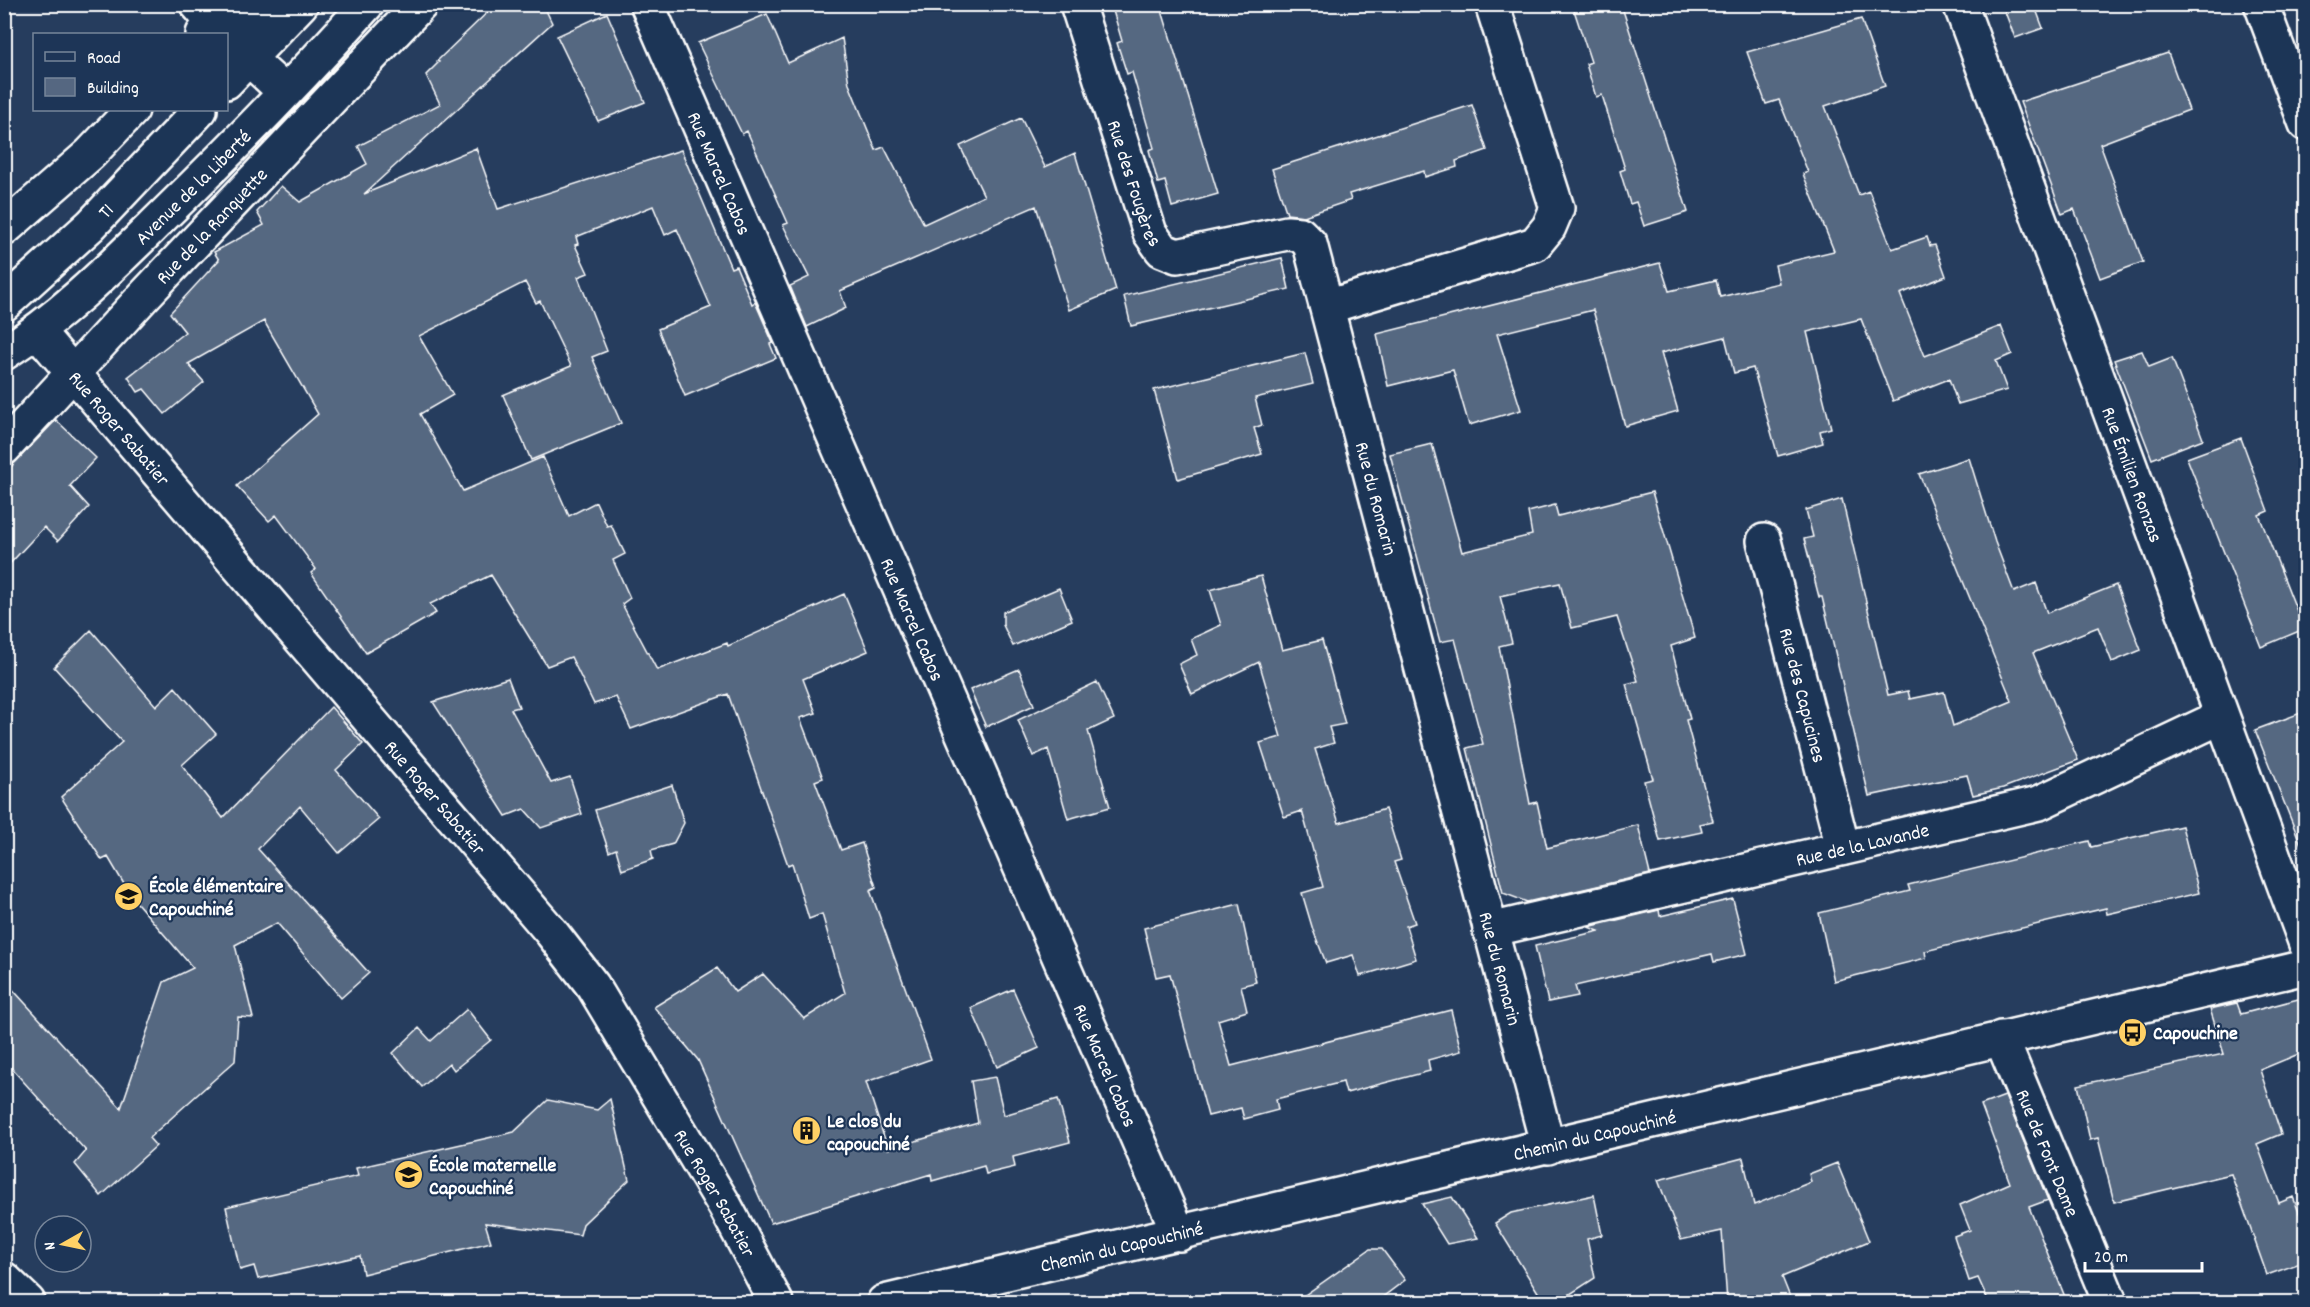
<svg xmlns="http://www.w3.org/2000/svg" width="2310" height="1307" viewBox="0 0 2310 1307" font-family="Dekko,sans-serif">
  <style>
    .building { fill: #556781; stroke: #fff; stroke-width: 1.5 }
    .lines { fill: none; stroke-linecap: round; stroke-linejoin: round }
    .minor-casing { stroke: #fff; stroke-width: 38 }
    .major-casing { stroke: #fff; stroke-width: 38 }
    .minor { stroke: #1d3557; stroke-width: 33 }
    .major { stroke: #1d3557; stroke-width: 33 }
    .labels { text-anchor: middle; stroke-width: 4.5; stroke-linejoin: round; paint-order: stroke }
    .street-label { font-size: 20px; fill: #fff; stroke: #1d3557 }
    .poi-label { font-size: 20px; font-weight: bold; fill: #fff; stroke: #1d3557; text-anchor: start }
  </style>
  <rect width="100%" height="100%" fill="#263d5e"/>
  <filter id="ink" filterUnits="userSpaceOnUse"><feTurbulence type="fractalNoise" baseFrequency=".0167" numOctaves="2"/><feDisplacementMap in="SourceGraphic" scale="12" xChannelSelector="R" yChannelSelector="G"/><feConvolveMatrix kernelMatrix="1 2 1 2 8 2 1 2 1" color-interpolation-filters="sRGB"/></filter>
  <g filter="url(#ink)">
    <path class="building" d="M496,4H543L552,23L364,194L476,148L498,209L681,150L731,268L736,266L752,304L755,302L773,343L770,344L776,358L685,396L658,329L711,307L677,229L665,235L653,206L576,237L578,244L575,245L588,273L578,277L607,351L592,357L621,423L531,460L503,395L571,366L540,301L536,303L525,282L419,336L453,395L420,414L463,491L543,457L569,516L596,502L607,526L611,525L625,554L613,560L630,598L622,604L657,670L727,643L728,646L844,594L868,651L803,679L816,713L800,718L823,778L815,781L841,850L862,843L876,887L870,890L931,1059L866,1082L888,1149L978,1123L971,1081L995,1077L1004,1115L1058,1099L1070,1142L1013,1157L1015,1167L986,1174L984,1166L932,1181L931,1174L771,1223L698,1060L654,1007L717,968L735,992L763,974L804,1019L845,993L822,914L809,919L792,863L788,865L778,837L728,694L631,729L616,697L594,704L571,657L547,666L491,575L430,604L436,613L366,653L311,573L316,569L276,515L269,521L237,486L318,414L264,321L188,364L204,382L165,414L144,389L138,392L128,377L185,332L170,313L219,260L214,252L264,225L257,212L281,186L300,202L367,164L358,146L440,104L426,75L439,62L437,61Z
      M1111,4H1160L1218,194L1172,207L1165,181L1158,183L1149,150L1154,148L1132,72L1127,74L1117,43L1122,41Z
      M1572,4H1621L1688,212L1644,226L1636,202L1630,204L1620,171L1625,169L1602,95L1596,97L1586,64L1591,62Z
      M2002,4H2034L2043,28L2015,38Z
      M607,13L645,102L598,121L557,36Z
      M767,14L788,63L842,38L849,84L876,150L884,147L924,224L984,196L960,146L1021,118L1045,167L1075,153L1116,290L1069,310L1036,206L840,291L846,308L807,327L790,286L809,277L783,225L788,223L747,131L742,134L698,43Z
      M1861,19L1885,86L1825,106L1859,195L1869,191L1892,249L1927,237L1930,246L1935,245L1946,276L1900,294L1925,356L2001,326L2012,354L1996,361L2007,390L1958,404L1949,379L1893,401L1861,319L1807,332L1831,428L1820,431L1823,443L1778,456L1753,368L1734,373L1725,337L1661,353L1678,411L1625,426L1593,310L1497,334L1521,410L1469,425L1453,370L1388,386L1377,334L1660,263L1669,291L1716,280L1720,297L1779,283L1775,265L1834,251L1803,174L1808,172L1779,100L1766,104L1747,52Z
      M2168,53L2189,110L2100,144L2143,262L2100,278L2074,209L2062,214L2020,102Z
      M1472,105L1487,150L1456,161L1457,167L1425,177L1424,171L1349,194L1351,200L1304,216L1287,214L1272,169Z
      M1282,258L1289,289L1131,326L1124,296Z
      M2142,351L2149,367L2172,358L2203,439L2152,459L2114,360Z
      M1305,353L1313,384L1255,398L1262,425L1254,428L1262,454L1178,479L1154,390Z
      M56,420L96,458L70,486L89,507L58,541L44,527L4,570V474Z
      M2241,438L2268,511L2259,515L2304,629L2261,647L2187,458Z
      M1432,444L1462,552L1532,535L1528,512L1555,505L1558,516L1652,492L1695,638L1671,646L1690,719L1686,720L1713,821L1700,824L1702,832L1660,841L1644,781L1653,779L1626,684L1638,681L1617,617L1572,628L1560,583L1500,596L1512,643L1499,646L1530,804L1537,802L1547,848L1638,825L1650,874L1527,902L1503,893L1467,748L1483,744L1455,639L1440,642L1390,454Z
      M1969,458L1995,542L2014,592L2036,583L2047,613L2116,585L2141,650L2112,662L2098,627L2033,653L2078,760L2003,788L1973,795L1967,775L1869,796L1822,597H1819L1804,539L1813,537L1806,510L1842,499L1888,695L1908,691L1910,699L1944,692L1953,726L2012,701L1919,474Z
      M1261,576L1282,650L1322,640L1345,724L1329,727L1334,743L1315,749L1339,823L1385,809L1401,860L1394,862L1415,923L1406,926L1416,959L1360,976L1353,955L1326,963L1313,930L1302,893L1323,887L1302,811L1284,817L1260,743L1281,737L1259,662L1192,694L1179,664L1197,655L1191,639L1221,625L1210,590Z
      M1059,588L1072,620L1013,646L1003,625V612Z
      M91,630L156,706L175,687L216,734L182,765L223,818L331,707L363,744L336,770L379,819L339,853L300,806L258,849L369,973L341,998L277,923L235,945L253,1018L238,1017L235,1061L149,1138L156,1146L101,1196L75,1164L86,1151L4,1060V980L121,1108L164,982L193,968L131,896L108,857L102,860L61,797L122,742L54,667Z
      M1019,669L1034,705L986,727L970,690Z
      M508,678L519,707L511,709L551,783L570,777L582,814L541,828L524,809L506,816L433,702Z
      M1097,682L1114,719L1088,731L1110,807L1068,819L1048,749L1033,756L1018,720Z
      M2306,711V852H2304L2255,730Z
      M672,785L684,823L673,844L651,850L653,859L622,870L616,849L609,852L595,810Z
      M2182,826L2199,893L2107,914L2106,908L1925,951L1926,958L1834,981L1819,913L1910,891L1908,885L2089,841L2091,847Z
      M1733,899L1747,954L1714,962L1712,954L1575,986L1578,996L1548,1002L1535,946L1599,931L1588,927L1659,910L1660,916Z
      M1239,904L1256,982L1241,986L1247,1011L1218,1020L1231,1066L1451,1010L1461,1051L1428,1060L1430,1071L1346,1093L1343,1082L1276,1099L1278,1110L1244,1119L1241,1108L1208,1116L1170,974L1156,977L1144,928Z
      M1013,989L1039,1048L997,1067L971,1008Z
      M2306,997V1051L2260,1070L2281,1134L2257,1144L2279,1203L2293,1197L2306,1230V1261L2267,1275L2231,1174L2114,1202L2098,1138L2090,1140L2078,1085L2224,1054L2210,1009L2237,1003L2241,1014Z
      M467,1009L491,1040L454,1070L449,1063L422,1087L393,1053L419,1028L431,1041Z
      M2005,1096L2048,1200L2029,1207L2067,1302H1989L1978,1278L1969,1281L1954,1236L1970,1230L1960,1205L2010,1183L1981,1105Z
      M610,1099L629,1180L583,1224L580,1235L485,1223L491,1242L363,1274L360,1256L258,1279L254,1266L240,1270L226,1207L358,1176L356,1168L514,1132L548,1100L597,1110Z
      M1743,1158L1754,1205L1811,1182L1809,1174L1837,1163L1869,1241L1782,1277L1792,1302H1727L1722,1231L1681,1240L1658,1180Z
      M1594,1195L1602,1235L1587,1239L1595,1278L1558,1302H1544L1495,1223L1511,1213Z
      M1452,1197L1478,1238L1447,1244L1422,1204Z
      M1370,1249H1382L1405,1280L1376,1302H1295Z"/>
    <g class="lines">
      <defs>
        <g id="minor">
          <path d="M197,4L223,34"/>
          <path id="s1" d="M647,4L1179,1234"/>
          <path id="s2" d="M1077,4L1150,233L1162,250L1177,256L1287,233L1300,234L1310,244L1548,1147"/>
          <path id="s3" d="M1960,4L2306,944"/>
          <path d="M2261,4L2306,124"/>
          <path d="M226,38L285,92"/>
          <path d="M226,49L269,4"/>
          <path d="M226,82L301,4"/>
          <path id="s4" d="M4,304L91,225L200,110"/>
          <path d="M1327,307L1535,244L1549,227L1557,208L1492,4"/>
          <path id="s5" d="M38,332L552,933L593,986L725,1206L776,1302"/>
          <path id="s6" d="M4,448L144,296L421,4"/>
          <path id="s7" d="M1764,541L1843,848"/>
          <path id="s8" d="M1490,930L2039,803L2221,717"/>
          <path id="s9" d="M2001,1038L2110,1302"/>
          <path d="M4,1279L28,1302"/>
          <path id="s10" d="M884,1302L2306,967"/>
        </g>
        <g id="major">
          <path d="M203,34L232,4"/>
          <path d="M4,229L90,154L132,110"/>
          <path id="s11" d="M4,353C64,315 112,266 162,217C233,148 301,78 367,4"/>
        </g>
      </defs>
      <use href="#minor" class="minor-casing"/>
      <use href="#major" class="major-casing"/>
      <use href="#minor" class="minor"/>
      <use href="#major" class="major"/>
    </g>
  </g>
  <defs>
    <symbol id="school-disc" viewBox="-11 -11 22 22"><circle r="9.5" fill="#ffd166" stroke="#1d3557"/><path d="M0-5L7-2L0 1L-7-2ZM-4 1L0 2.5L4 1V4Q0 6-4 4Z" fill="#111"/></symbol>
    <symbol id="bus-disc" viewBox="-11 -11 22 22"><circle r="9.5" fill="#ffd166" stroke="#1d3557"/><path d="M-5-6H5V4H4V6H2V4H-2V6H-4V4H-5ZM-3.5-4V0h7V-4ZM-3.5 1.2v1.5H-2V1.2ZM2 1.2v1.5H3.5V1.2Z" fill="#111"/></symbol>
    <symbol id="building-disc" viewBox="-11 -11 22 22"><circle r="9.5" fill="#ffd166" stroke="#1d3557"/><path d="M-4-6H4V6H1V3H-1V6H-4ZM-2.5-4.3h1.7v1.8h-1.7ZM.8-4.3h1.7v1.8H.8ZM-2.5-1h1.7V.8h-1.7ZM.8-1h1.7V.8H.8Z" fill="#111"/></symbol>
  </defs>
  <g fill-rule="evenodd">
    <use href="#school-disc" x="112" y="880" width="33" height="33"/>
    <use href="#bus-disc" x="2116" y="1016" width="33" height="33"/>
    <use href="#building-disc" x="790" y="1114" width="33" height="33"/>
    <use href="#school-disc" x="392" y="1158" width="33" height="33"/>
  </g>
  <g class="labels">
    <g class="street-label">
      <text dy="7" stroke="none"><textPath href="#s1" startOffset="184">Rue Marcel Cabos</textPath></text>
      <text dy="7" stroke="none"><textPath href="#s2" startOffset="188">Rue des Fougères</textPath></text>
      <text dy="7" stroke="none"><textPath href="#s11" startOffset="252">Avenue de la Liberté</textPath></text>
      <text dy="7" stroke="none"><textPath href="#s4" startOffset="138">T1</textPath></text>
      <text dy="7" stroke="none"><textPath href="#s6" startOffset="304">Rue de la Ranquette</textPath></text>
      <text dy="7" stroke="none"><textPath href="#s5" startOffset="126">Rue Roger Sabatier</textPath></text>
      <text dy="7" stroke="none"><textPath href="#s3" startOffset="501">Rue Émilien Ronzas</textPath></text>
      <text dy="7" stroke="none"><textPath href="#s2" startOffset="680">Rue du Romarin</textPath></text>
      <text dy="7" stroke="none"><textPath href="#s1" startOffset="670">Rue Marcel Cabos</textPath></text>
      <text dy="7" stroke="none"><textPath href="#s7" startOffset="159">Rue des Capucines</textPath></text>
      <text dy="7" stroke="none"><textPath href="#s5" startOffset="612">Rue Roger Sabatier</textPath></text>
      <text dy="7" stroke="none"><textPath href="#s8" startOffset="382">Rue de la Lavande</textPath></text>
      <text dy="7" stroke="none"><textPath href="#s2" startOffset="1166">Rue du Romarin</textPath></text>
      <text dy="7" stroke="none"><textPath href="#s1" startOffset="1156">Rue Marcel Cabos</textPath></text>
      <text dy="7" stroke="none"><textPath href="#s10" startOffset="730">Chemin du Capouchiné</textPath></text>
      <text dy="7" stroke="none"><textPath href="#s9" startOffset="124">Rue de Font Dame</textPath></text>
      <text dy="7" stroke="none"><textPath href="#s5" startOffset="1098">Rue Roger Sabatier</textPath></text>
      <text dy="7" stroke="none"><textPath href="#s10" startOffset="244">Chemin du Capouchiné</textPath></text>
    </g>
    <g class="poi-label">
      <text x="149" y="892">École élémentaire<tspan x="149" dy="23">Capouchiné</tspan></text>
      <text x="2153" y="1039">Capouchine</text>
      <text x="827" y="1127">Le clos du<tspan x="827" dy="23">capouchiné</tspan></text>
      <text x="429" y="1171">École maternelle<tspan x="429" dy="23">Capouchiné</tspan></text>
    </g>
  </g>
  <rect width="2310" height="1307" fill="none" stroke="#1d3557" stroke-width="24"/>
  <rect x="12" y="12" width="2286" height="1283" fill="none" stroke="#fff" stroke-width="2" filter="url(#ink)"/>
  <rect x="33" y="33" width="195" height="78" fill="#1d3557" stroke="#77869a" stroke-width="1.5"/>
  <rect x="45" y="52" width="30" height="9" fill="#1d3557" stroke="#77869a" stroke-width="1.5"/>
  <text x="87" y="63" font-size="18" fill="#ffffff">Road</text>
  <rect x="45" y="78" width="30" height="18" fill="#556781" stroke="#77869a" stroke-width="1.5"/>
  <text x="87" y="93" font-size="18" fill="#ffffff">Building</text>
  <g transform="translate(63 1244) rotate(261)"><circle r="28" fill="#1d3557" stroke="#77869a" stroke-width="1.5"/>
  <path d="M0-4.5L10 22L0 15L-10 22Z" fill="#ffd166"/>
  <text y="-9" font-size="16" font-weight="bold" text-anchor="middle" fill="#ffffff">N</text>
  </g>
  <path d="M2085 1262v9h117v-9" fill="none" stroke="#ffffff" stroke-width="3"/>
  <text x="2094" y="1262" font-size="18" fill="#ffffff" stroke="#1d3557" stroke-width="4.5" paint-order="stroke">20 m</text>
</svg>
